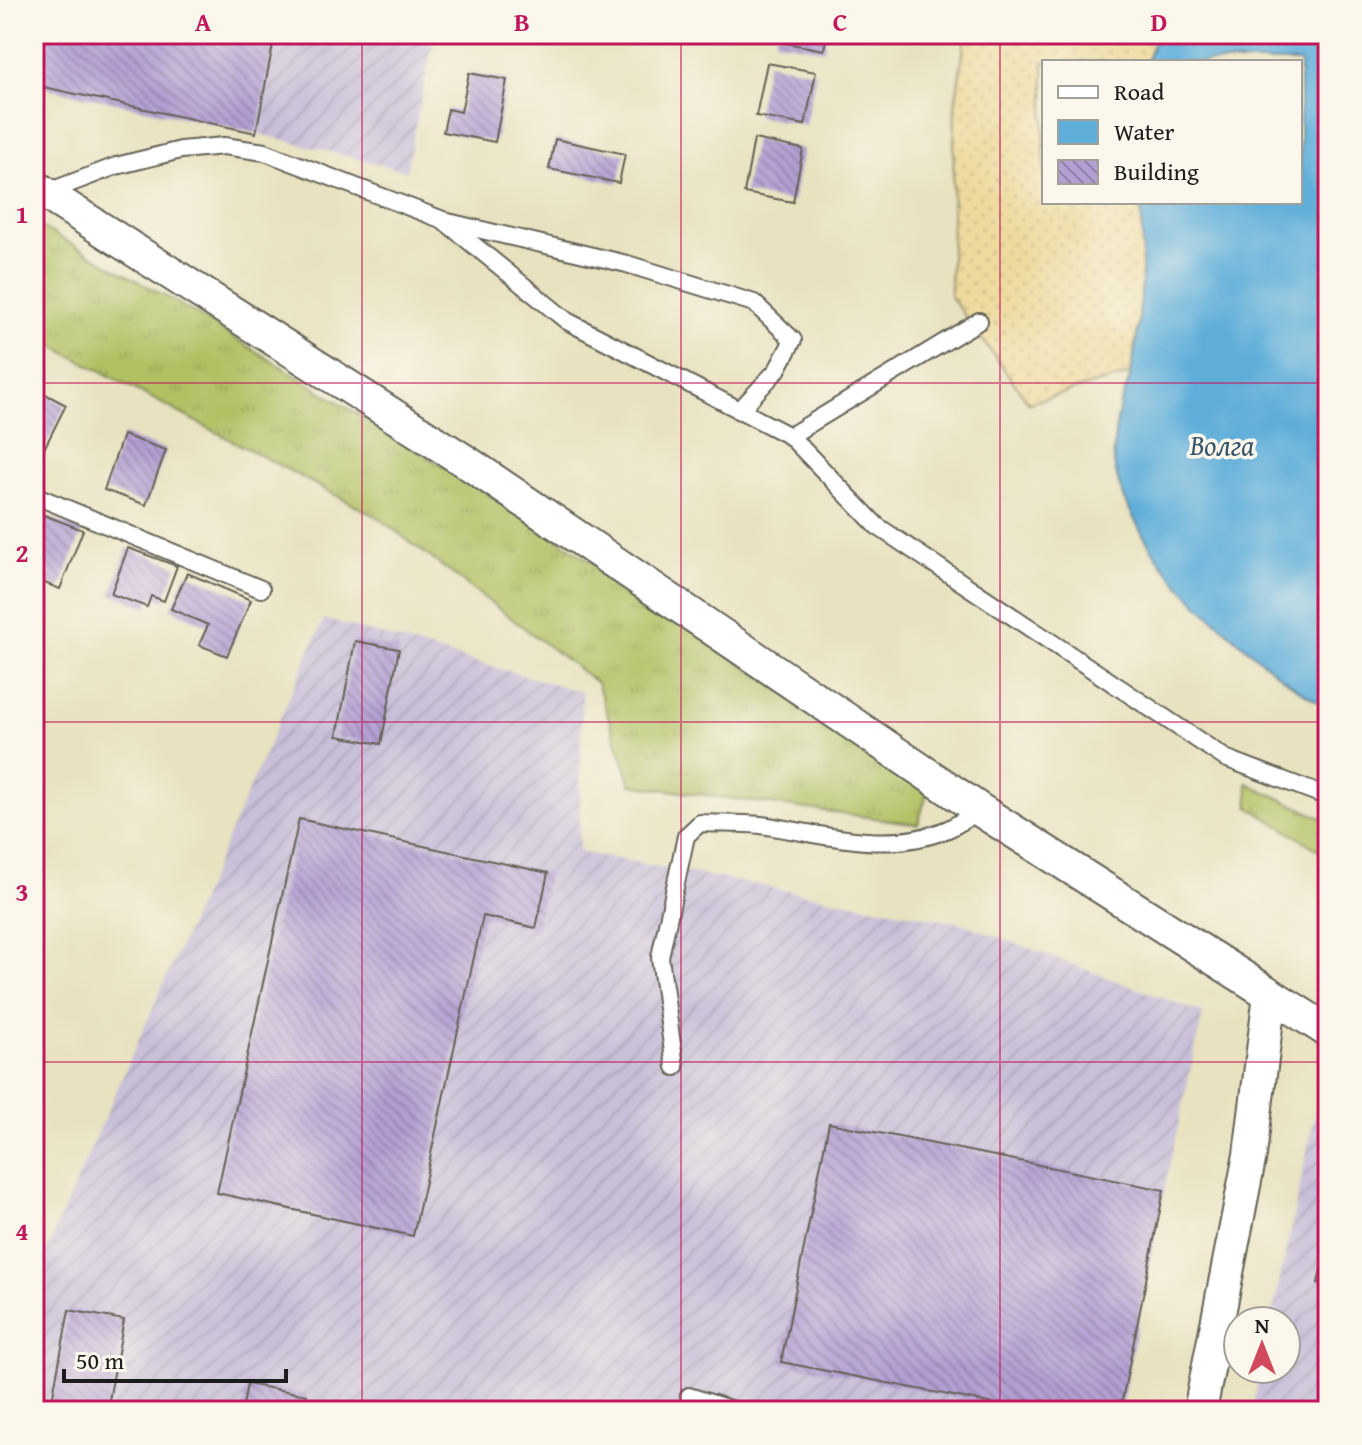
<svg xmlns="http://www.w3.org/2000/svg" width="1362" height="1445" viewBox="0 0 1362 1445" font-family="'Gentium Book Plus',serif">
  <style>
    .industrial { fill: url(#industrial-furrows) }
    .grass { fill: url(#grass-tufts); stroke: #666e3f; stroke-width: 2 }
    .sand { fill: url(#sand-dots); stroke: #857b5d; stroke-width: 2 }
    .water { fill: #5eaed9; stroke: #3d657a; stroke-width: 2 }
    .building { fill: url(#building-back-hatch) }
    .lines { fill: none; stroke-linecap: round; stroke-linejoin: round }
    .lane-casing { stroke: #636155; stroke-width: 20 }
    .street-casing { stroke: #636155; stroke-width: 36 }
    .lane { stroke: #fff; stroke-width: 16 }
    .street { stroke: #fff; stroke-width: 32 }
    .grid { fill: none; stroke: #c2185b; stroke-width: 2; stroke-opacity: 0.55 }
    .labels { text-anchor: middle; stroke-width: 7; stroke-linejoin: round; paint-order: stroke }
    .water-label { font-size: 28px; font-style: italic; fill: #365668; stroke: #fbf7ec }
    .neatline { fill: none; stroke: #c2185b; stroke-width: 3 }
    .grid-label { font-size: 26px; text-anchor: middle; font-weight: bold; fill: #c2185b }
  </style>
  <defs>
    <pattern id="industrial-furrows" width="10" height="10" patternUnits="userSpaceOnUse" patternTransform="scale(2)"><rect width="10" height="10" fill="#c8bfd8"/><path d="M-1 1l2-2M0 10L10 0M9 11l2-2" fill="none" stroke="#aba4b9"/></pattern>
    <pattern id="grass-tufts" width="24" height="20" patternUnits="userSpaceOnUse" patternTransform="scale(2)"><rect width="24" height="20" fill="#b1c062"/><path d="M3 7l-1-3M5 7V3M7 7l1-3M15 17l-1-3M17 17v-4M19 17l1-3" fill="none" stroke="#98a454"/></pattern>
    <pattern id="sand-dots" width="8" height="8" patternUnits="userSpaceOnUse" patternTransform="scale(2)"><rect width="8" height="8" fill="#eeda9e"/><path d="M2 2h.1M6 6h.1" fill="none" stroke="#ccba88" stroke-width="1.8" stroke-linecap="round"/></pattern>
    <pattern id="building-back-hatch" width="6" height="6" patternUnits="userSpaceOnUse" patternTransform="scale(2)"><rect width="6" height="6" fill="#b49fd3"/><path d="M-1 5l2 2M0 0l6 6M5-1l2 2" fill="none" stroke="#9281aa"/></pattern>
  </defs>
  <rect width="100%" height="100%" fill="#fbf7ec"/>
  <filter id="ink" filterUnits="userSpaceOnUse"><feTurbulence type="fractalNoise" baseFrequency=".0125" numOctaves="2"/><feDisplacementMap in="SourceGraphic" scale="16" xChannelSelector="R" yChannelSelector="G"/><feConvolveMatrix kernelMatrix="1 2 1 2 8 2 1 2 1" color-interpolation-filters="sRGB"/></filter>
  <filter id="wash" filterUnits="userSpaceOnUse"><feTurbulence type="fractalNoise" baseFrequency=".006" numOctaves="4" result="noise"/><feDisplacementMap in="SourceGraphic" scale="32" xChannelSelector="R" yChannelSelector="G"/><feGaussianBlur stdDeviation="1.8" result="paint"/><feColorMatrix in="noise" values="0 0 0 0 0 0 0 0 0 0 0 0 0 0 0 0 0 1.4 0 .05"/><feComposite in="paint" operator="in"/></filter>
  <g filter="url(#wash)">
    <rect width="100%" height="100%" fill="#e8e2c0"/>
    <path class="industrial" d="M34,34H435L406,171L256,133L34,85Z
      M324,619L582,692L579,852L961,923L1203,1013L1164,1190L1120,1411H34V1278Z
      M1325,1068L1328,1070V1411H1252L1261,1369H1286V1321H1271Z"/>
    <path class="grass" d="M34,223L176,302L528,519L928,790L918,824L631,785L597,683L377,517L34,336Z
      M1247,783L1328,821V856L1249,807Z"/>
    <path class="sand" d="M966,34H1157L1146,62H1044V202H1141L1144,251L1142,297L1131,374L1029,403L950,296L955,105Z"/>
    <path class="water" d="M1157,34H1328V707C1299,693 1273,671 1249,650C1220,625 1190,599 1166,569C1147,545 1116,492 1114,461C1113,443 1116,423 1120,406C1124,395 1129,384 1131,372C1143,315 1144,259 1141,202H1300V62H1146Z"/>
    <g id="blocks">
      <path class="building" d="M34,34H275L256,133L34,85Z
        M776,34H827L824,50L775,41Z
        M767,63L816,72L805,125L756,116Z
        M469,73L507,80L495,142L443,132L448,109L461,112Z
        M555,139L625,154L619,183L549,169Z
        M754,139L803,149L793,202L744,193Z
        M34,388L66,405L43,451L34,447Z
        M123,435L166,450L146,505L104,490Z
        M44,515L83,530L60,589L34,579V539Z
        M128,548L177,566L164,601L151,596L147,607L111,594Z
        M187,573L251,600L227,656L199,645L208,625L171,609Z
        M355,641L399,649L381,744L337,736Z
        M299,819L548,873L536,928L483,916L413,1236L217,1193Z
        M829,1123L1164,1190L1120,1411H1029L781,1362Z
        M1327,1243H1328V1286L1318,1283Z
        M69,1310L124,1320L107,1411H50Z
        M247,1384L307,1395L303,1411H242Z"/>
    </g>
  </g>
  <g filter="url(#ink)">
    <use href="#blocks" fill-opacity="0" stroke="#636155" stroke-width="2"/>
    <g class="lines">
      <defs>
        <path id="lane" d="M45,193L116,166L181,150L224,146L265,152L443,220L567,321L790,436L979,321
          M448,222L627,264L754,303L793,340L777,370L739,411
          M790,436L877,526L1225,758L1328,797
          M34,495L261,589
          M675,1067L660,957L686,836L700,823C720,824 741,823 761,825C823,834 888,855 948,829C959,824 970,816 980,810
          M689,1396L736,1411"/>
        <path id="street" d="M34,186L471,465L980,810L1328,1031
          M1200,1411L1250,1155L1270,994"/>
      </defs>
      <use href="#lane" class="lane-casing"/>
      <use href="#street" class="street-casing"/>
      <use href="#lane" class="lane"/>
      <use href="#street" class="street"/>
    </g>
  </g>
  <path class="grid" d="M362,34V1411M681,34V1411M1000,34V1411M34,383H1328M34,722H1328M34,1062H1328"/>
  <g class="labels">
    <g class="water-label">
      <text x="1222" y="455">Волга</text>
    </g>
  </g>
  <rect width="1362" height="1445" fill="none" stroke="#fbf7ec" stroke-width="88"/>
  <rect x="1042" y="60" width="260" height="144" fill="#fbf7ec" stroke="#a29f99" stroke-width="2"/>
  <rect x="1058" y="86" width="40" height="12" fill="#ffffff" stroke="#a29f99" stroke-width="2"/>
  <text x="1114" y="100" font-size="24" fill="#1c1c1c">Road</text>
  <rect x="1058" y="120" width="40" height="24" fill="#5eaed9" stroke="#a29f99" stroke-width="2"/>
  <text x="1114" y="140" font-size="24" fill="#1c1c1c">Water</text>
  <rect x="1058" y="160" width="40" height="24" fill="url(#building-back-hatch)" stroke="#a29f99" stroke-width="2"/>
  <text x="1114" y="180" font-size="24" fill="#1c1c1c">Building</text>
  <g transform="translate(1262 1345)"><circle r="38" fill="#fbf7ec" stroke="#a29f99" stroke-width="2"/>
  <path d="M0-6L14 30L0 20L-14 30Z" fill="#d1495b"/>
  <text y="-12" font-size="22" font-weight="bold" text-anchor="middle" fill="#1c1c1c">N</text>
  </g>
  <path d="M64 1369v12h222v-12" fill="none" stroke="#1c1c1c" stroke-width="4"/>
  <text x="76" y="1369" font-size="24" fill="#1c1c1c" stroke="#fbf7ec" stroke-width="6" paint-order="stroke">50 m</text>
  <rect x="44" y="44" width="1274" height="1357" class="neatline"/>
  <g class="grid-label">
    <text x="203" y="31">A</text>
    <text x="522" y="31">B</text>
    <text x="840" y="31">C</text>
    <text x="1159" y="31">D</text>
    <text x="22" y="223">1</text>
    <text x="22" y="562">2</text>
    <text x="22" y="901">3</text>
    <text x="22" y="1240">4</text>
  </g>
</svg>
